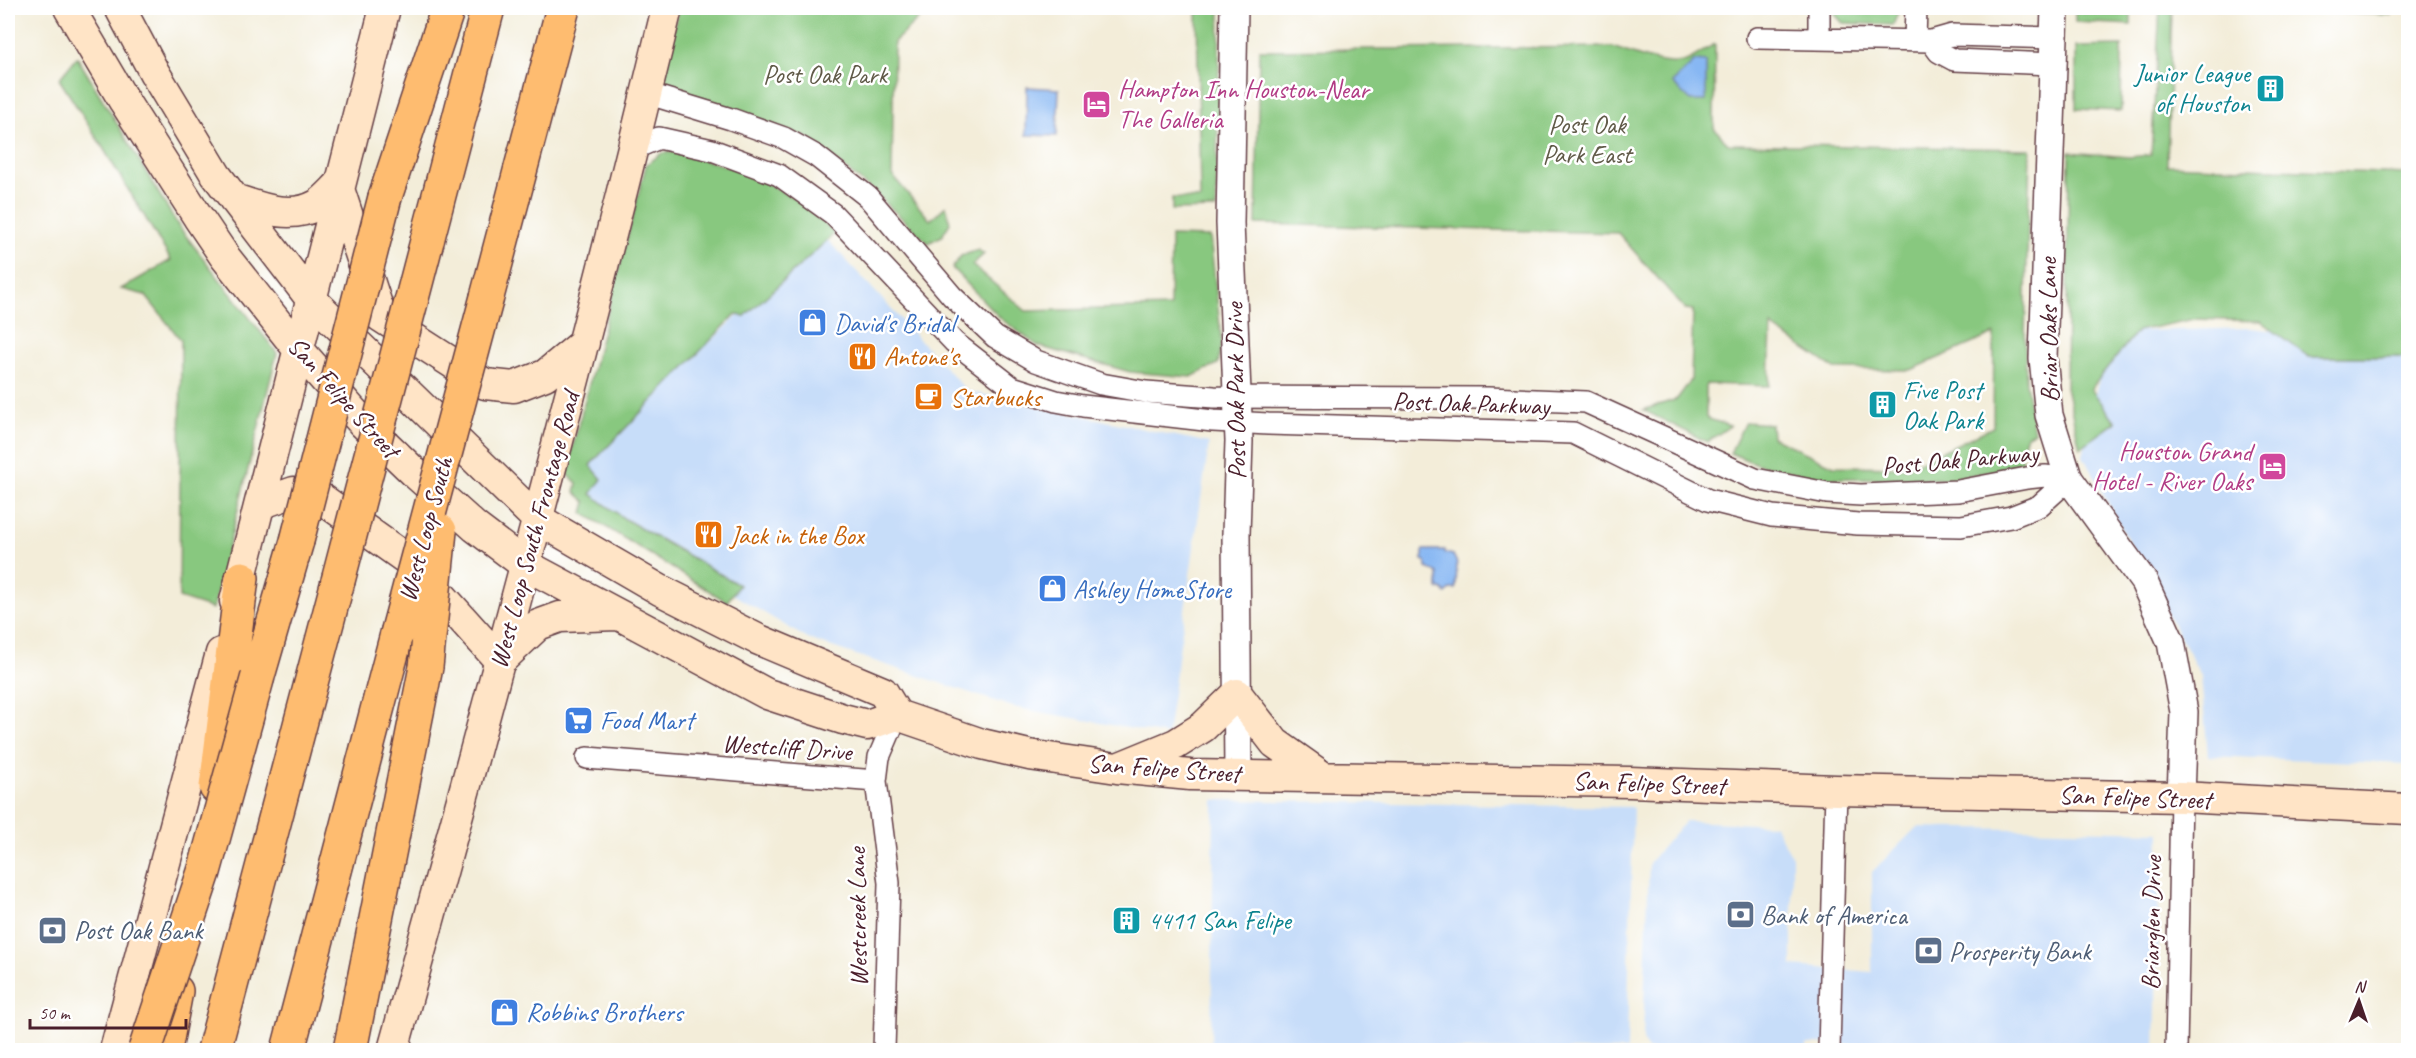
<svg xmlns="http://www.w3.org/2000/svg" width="2416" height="1058" viewBox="0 0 2416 1058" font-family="Caveat,sans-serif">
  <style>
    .built { fill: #c7ddf9 }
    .green { fill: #88c87f; stroke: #697455; stroke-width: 1.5 }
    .water { fill: #87b7f3; stroke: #686b8f; stroke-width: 1.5 }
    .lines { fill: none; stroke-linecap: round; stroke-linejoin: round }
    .minor-casing { stroke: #633e45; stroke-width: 24 }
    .tertiary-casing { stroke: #633e45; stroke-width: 30 }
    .secondary-casing { stroke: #633e45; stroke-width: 33 }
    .motorway-casing { stroke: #633e45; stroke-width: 36 }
    .minor { stroke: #fff; stroke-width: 21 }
    .tertiary { stroke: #fff; stroke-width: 27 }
    .secondary { stroke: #ffe4c6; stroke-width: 30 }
    .motorway { stroke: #febc70; stroke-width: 33 }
    .motorway-bridge-casing { stroke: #633e45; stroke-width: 36; stroke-linecap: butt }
    .motorway-bridge { stroke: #febc70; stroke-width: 33 }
    .labels { text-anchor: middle; stroke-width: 5; stroke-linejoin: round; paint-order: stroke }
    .culture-label { font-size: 26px; fill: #0d838f; stroke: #fff; text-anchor: start }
    .park-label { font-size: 26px; fill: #605a48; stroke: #fff }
    .hotel-label { font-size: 26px; fill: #b23c85; stroke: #fff; text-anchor: start }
    .shop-label { font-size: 26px; fill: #366cbe; stroke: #fff; text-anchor: start }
    .street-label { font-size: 26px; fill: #4a1f2b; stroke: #fff }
    .food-label { font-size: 26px; fill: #c56008; stroke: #fff; text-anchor: start }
    .service-label { font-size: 26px; fill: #4e5e75; stroke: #fff; text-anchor: start }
  </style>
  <rect width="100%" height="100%" fill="#fff"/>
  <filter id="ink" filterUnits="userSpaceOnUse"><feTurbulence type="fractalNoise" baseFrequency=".0167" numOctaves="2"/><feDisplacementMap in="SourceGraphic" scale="12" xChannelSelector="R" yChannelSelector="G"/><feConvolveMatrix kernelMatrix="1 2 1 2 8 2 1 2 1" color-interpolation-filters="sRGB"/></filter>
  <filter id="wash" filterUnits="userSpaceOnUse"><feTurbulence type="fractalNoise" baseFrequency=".008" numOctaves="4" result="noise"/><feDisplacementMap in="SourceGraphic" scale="24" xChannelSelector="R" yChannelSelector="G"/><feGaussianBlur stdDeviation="1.35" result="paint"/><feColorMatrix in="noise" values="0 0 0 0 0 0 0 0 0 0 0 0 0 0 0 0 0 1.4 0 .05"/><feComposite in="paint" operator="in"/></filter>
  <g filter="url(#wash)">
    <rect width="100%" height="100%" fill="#f3edd9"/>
    <path class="built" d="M823,235L967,391L1209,443L1167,735L1013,707L808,639L596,513L578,467Z
      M2251,328L2408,348V764L2208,756L2201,676L2083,456L2109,332Z
      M1214,800L1633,807L1627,1050H1211Z
      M1685,821L1774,825L1792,856V966L1872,972V872L1917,827L2160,832L2155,1050L1807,1044V1050H1647L1643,1039L1649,863Z"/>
    <path class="green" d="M679,8H930L894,42L892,175L930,220L946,206L950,223L942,236L928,243L873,191L806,137L658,90Z
      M1197,8H1220L1216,209L1172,210V198L1200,199Z
      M1829,8H1900L1893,25L1843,23Z
      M2075,8H2131V25L2075,22Z
      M2160,8H2172L2167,165L2408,174V357H2309L2260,321L2194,319L2137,331L2091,389L2116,422L2080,448L2066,387L2069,152L2129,157L2151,155Z
      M2217,8H2390L2391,15Z
      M1715,44L1714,128L1728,144L2030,149L2025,337L2026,383L2034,432L2027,435L2020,454L2023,461L1994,471L1949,479L1820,478L1757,464L1730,453L1745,422L1771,424L1772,437L1834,466L1909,467L1993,427L1994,334L1911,370L1835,369L1771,326L1769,386L1706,384V418L1730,426L1707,442L1643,410L1677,399L1691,380L1693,310L1685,309L1618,233L1256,224L1259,50L1612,47C1631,53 1667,69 1686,61C1696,57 1706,49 1715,44Z
      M2122,46L2121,111L2076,109V47Z
      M77,57L179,227L277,353L213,609L179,598L181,340L145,295L121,289L171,260L100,143L59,79Z
      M675,152L744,171L798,200L835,233L744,317L736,314L590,465L602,479L591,494L625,519L739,585L727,602L583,513L586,502L575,492L577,483L566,473L646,165L662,153Z
      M1171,236L1210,237L1222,344L1218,364L1191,377L1130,372L1038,346L1000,318L952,268L961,256L978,250L984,254L972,265L1026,311L1170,307Z"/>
    <path class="water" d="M1695,61L1706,62V101H1691L1672,83Z
      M1027,87L1059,89L1057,136L1026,135Z
      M1423,550H1445V553L1453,555L1457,563L1456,589H1451L1446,594L1442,589H1438V573L1427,568L1426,561L1423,560Z"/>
  </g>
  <g filter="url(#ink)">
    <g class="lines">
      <defs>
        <path id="minor" d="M1757,38L1931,41L1952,35L2054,38
          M1819,38V8
          M1915,40L1916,8
          M1931,41L1939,52L1954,60L2053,64
          M646,93L731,119L784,138L816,156L868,197L952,296L995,337L1036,361L1101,384L1146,392L1214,397L1488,398L1586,402L1755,479L1827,493L1861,495L1958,491L2027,478L2045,476L2069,479
          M633,149L659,138L712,150L779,175L833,214L954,342L1012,387L1056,401L1083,406L1213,421L1268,424L1573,433L1708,500L1772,516L1858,524L1961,526L2011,517L2039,506L2069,479
          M587,758L876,781
          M884,1050L889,883L876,781L879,757L897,715
          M1829,1050L1836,790
          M2176,1050L2181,797"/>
        <path id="tertiary" d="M1234,8L1230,223L1239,441L1236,534L1238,774
          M2055,8L2043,358L2049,415L2069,479L2144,582L2171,642L2184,712L2181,797"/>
        <path id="secondary" d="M69,8L124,101L198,217L225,257L298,349L363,423L417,475L475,527L524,564L767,694L843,719L867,725L897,715L982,744L1029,755L1117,768L1190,775L1630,782L1836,790L2181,797L2408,809
          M120,8L154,72L216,175L311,299L536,518L660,590L757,639L883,692L897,715
          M338,186L381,317L485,384L514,387L545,375L584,343
          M234,199C261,208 290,220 317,205C324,201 332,192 338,186
          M260,504L294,492L315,494L412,563L500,661
          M235,601L385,8
          M500,661L538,625L560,617L617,615
          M1120,767L1176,744L1203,727L1237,694L1275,743L1323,777
          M115,1050L221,653
          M393,1050C489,704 583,357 667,8"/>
        <path id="motorway" d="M385,197L448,8
          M427,241L488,8
          M487,297L563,8
          M258,676L297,541
          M216,787L242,578
          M165,1050L176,991
          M214,1050L338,581
          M288,1050L397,634
          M350,1050L426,667"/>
      </defs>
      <use href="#minor" class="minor-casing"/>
      <use href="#tertiary" class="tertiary-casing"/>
      <use href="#secondary" class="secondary-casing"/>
      <use href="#motorway" class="motorway-casing"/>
      <use href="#minor" class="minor"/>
      <use href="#tertiary" class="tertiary"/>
      <use href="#secondary" class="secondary"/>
      <use href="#motorway" class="motorway"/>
      <defs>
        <path id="motorway-bridge" d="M297,541L385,197
          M338,581L427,241
          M397,634L487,297
          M426,667L440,531
          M145,1050L204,872L258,676"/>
      </defs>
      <use href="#motorway-bridge" class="motorway-bridge-casing"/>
      <use href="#motorway-bridge" class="motorway-bridge"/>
    </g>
  </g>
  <defs>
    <symbol id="building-square" viewBox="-11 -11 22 22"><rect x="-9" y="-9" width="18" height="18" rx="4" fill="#0f9aa8" stroke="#fff"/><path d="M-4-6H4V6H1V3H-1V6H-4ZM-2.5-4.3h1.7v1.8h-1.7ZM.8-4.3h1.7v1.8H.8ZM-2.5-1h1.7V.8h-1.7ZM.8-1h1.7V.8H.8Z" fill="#fff"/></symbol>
    <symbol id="hotel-square" viewBox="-11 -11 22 22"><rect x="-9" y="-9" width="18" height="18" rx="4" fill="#d1479c" stroke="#fff"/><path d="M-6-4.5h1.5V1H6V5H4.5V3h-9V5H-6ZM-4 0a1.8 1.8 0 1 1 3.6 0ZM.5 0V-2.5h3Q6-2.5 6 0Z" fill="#fff"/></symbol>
    <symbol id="shop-square" viewBox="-11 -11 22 22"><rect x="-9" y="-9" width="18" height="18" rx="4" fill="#3f7fe0" stroke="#fff"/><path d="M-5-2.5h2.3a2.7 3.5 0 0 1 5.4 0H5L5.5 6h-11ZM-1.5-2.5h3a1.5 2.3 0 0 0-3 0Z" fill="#fff"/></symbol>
    <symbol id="restaurant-square" viewBox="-11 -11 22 22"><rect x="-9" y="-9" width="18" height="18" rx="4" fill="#e8710a" stroke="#fff"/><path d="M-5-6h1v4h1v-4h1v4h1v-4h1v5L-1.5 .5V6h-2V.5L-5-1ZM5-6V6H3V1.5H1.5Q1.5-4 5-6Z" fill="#fff"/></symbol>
    <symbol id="cafe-square" viewBox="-11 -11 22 22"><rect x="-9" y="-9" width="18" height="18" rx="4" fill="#e8710a" stroke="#fff"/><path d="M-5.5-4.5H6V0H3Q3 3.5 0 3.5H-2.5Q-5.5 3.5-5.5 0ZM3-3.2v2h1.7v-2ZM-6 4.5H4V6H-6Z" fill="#fff"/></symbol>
    <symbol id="supermarket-square" viewBox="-11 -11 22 22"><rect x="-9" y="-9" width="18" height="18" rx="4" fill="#3f7fe0" stroke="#fff"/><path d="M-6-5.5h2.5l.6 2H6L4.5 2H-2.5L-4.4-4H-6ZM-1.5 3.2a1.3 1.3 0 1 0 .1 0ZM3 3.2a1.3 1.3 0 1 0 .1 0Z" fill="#fff"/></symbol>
    <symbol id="bank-square" viewBox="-11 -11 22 22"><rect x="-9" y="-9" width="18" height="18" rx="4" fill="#5c6f8a" stroke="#fff"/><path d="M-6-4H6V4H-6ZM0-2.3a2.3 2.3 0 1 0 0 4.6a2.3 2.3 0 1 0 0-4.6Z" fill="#fff"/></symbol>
  </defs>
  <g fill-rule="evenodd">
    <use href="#building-square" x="2254" y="72" width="33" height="33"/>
    <use href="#hotel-square" x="1080" y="88" width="33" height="33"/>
    <use href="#shop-square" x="796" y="306" width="33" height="33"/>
    <use href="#restaurant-square" x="846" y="340" width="33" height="33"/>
    <use href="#cafe-square" x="912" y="380" width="33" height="33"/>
    <use href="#building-square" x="1866" y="388" width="33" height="33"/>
    <use href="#hotel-square" x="2256" y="450" width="33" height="33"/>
    <use href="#restaurant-square" x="692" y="518" width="33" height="33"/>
    <use href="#shop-square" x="1036" y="572" width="33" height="33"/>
    <use href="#supermarket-square" x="562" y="704" width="33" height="33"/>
    <use href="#bank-square" x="1724" y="898" width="33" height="33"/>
    <use href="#building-square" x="1110" y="904" width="33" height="33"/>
    <use href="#bank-square" x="36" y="914" width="33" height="33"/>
    <use href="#bank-square" x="1912" y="934" width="33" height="33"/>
    <use href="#shop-square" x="488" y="996" width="33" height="33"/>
  </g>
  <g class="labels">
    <g class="culture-label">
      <text x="2250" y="82" text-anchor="end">Junior League<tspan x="2250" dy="30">of Houston</tspan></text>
      <text x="1903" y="399">Five Post<tspan x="1903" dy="30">Oak Park</tspan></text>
      <text x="1148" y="929">4411 San Felipe</text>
    </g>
    <g class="park-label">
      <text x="825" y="83">Post Oak Park</text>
      <text x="1587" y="133">Post Oak<tspan x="1587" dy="30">Park East</tspan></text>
    </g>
    <g class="hotel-label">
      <text x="1118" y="98">Hampton Inn Houston-Near<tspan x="1118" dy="30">The Galleria</tspan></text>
      <text x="2252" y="460" text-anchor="end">Houston Grand<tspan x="2252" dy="30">Hotel - River Oaks</tspan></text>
    </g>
    <g class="shop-label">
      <text x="834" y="332">David's Bridal</text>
      <text x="1073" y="598">Ashley HomeStore</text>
      <text x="600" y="729">Food Mart</text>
      <text x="526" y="1021">Robbins Brothers</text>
    </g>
    <g class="street-label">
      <text transform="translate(2048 330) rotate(-91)" y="9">Briar Oaks Lane</text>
      <text transform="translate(1235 391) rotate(-91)" y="9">Post Oak Park Drive</text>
      <text transform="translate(344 397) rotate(48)" y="9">San Felipe Street</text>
      <text transform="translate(1471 403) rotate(2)" y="9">Post Oak Parkway</text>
      <text transform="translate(1960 459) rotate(-5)" y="9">Post Oak Parkway</text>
      <text transform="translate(425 529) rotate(-75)" y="9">West Loop South</text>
      <text transform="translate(534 530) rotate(-75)" y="9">West Loop South Frontage Road</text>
      <text transform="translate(787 747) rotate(4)" y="9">Westcliff Drive</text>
      <text transform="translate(1164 768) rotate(4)" y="9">San Felipe Street</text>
      <text transform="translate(1649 783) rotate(2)" y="9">San Felipe Street</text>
      <text transform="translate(2135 797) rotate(2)" y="9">San Felipe Street</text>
      <text transform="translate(857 917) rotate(-91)" y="9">Westcreek Lane</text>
      <text transform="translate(2151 923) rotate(-89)" y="9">Briarglen Drive</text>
    </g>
    <g class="food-label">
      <text x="884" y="365">Antone's</text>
      <text x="950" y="406">Starbucks</text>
      <text x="730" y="544">Jack in the Box</text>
    </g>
    <g class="service-label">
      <text x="1761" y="924">Bank of America</text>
      <text x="74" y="939">Post Oak Bank</text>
      <text x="1949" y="960">Prosperity Bank</text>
    </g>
  </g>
  <rect width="2416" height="1058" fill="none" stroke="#fff" stroke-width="30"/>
  <g transform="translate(2359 1001) rotate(2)" stroke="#ffffff" stroke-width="4.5" paint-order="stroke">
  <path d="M0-4.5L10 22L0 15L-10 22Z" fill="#4a1f2b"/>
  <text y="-9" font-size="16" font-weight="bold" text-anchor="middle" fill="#4a1f2b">N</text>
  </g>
  <path d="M30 1019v9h156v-9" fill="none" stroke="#4a1f2b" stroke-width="3"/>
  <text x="39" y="1019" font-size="18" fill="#4a1f2b" stroke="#ffffff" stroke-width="4.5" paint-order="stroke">50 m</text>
</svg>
